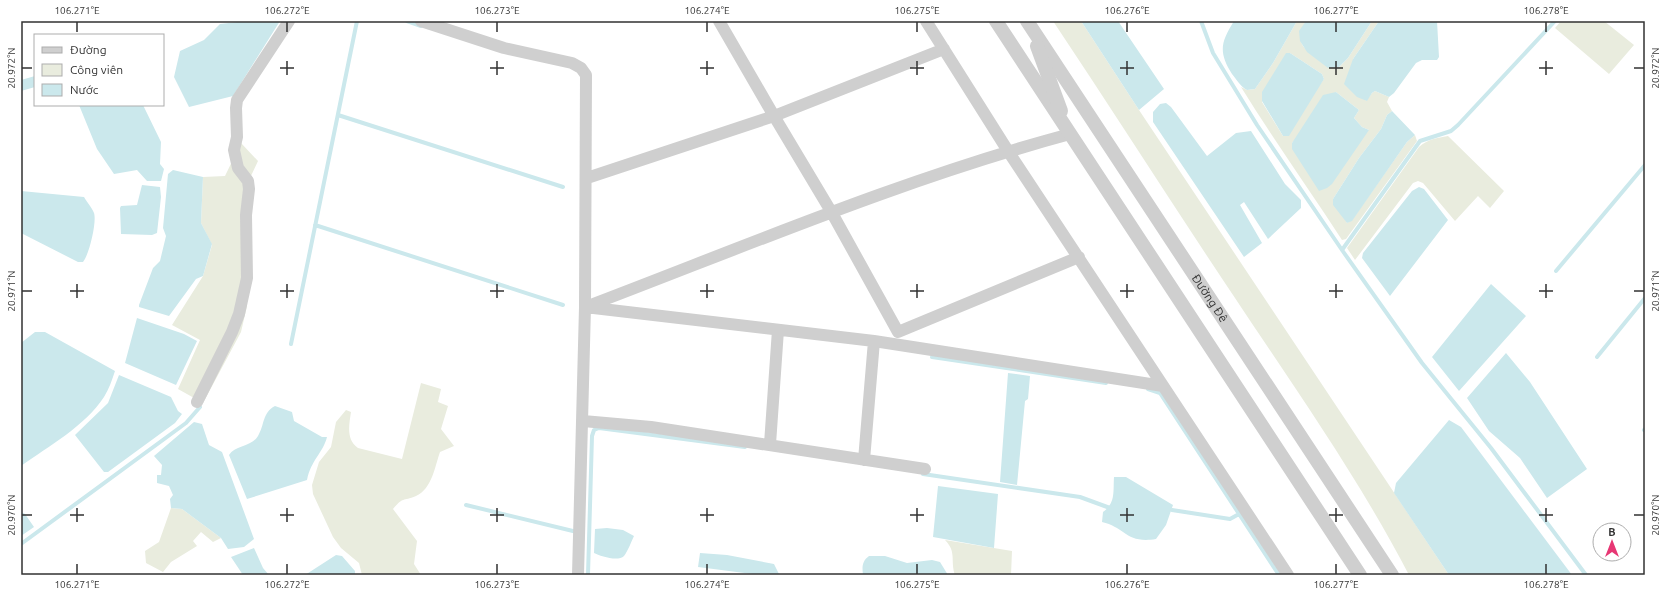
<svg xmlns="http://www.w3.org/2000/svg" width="1666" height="596" viewBox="0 0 1666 596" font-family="Ubuntu,sans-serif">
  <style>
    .green { fill: #e9ecde; fill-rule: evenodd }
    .water { fill: #cbe8ec }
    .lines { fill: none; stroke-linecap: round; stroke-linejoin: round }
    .stream { stroke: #cbe8ec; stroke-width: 4 }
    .minor { stroke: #cfcfcf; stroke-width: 12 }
    .tertiary { stroke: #cfcfcf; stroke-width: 14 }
    .ticks { fill: none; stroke: #323232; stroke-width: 1.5 }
    .labels { text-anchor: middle; stroke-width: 4; stroke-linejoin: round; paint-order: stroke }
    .street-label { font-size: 12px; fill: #323232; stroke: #fff }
    .neatline { fill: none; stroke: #323232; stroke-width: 1.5 }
    .ticks-label { font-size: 10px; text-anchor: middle; fill: #323232 }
  </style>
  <rect width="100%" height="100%" fill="#fff"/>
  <path class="green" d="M1053,21H1081L1139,110L1449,575H1409C1358,477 1294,387 1233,295C1172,204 1114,112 1053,21Z
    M1297,21H1306C1288,50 1318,57 1339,67L1348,58L1372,21H1379L1353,59L1366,101L1372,93L1375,91L1389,97L1387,102L1392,111L1387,115L1381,129L1359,158L1333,199L1347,223L1352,220L1407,142L1415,135L1417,141L1346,239L1342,240C1309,189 1273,139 1241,87L1247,90L1255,89L1273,63ZM1290,53L1322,74L1324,79L1283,136L1262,102ZM1336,92L1359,110L1354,118L1362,127L1369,130L1292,143Z
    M1561,21H1604L1634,45L1609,74L1555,28Z
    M1448,136L1504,191L1490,208L1478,196L1455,221L1423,183L1418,181L1413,183L1355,260L1347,248L1419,147C1428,139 1437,138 1448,136Z
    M241,143L258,161L250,178L247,306L241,332L203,403L178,389L200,340L172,325L203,276L212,245L201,223L203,177L225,176Z
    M421,383L441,389L438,402L448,406L441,429L454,446L440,452C435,466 432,489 416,496C402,502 404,496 393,509L417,541L414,564L421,575H362L359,563L341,548L333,537L313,494L312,485L319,462L331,447L336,422L346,410L351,412C349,425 346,440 358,448L402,459Z
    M171,508L182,509L221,538L213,542L201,532L193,541L197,546L171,562L163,572L146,563L145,551L159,542Z
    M945,540L1012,551L1011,575H955C950,561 957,552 945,540Z"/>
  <path class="water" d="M246,21H280L233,96L189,107L174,77L180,51L204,40L220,24Z
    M1081,21H1118L1164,89L1139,110Z
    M1234,21H1297L1273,63L1255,89L1247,90C1240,86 1237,80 1232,74C1218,52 1221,42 1234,21Z
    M1306,21H1372L1348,58L1339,67L1328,68L1307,52L1300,41L1299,31Z
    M1379,21H1437L1439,57L1437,60H1422L1416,63L1394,93L1389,97L1375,91L1372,93L1367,101L1357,97L1344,84L1353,59Z
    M1286,53H1290L1322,74L1324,79L1289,136H1283L1262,101V92Z
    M35,76V87L21,91V80Z
    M1336,92L1359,110L1354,118L1362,127L1369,130L1332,184L1327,188L1319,191L1292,149V143L1323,95Z
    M1166,103L1171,107L1207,156L1236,133L1251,131L1285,184L1301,200V208L1268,239L1244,202L1240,205L1262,243L1244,257L1153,122V112L1160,104Z
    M79,105H143L161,142L160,164L164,169L161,181H147L137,170L114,174L97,149Z
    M1392,111L1415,135L1407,142L1352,221L1347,223L1333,205V199L1359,158L1381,129L1387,115Z
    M173,170L203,177L201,223L212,244L203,276L196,279L169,316L139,307V305L153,268L160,261L166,236L163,228L168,174Z
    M142,185L160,187L161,197L157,233L152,235L121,234L120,208L121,206L137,205Z
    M1419,187L1424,189L1448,220L1390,296L1362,258L1363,253L1412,191Z
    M21,191L84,197C87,202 92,208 94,213C97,222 89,255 83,262H78L21,233Z
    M1491,284L1526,316L1459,391L1432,357Z
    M137,318L184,334L197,341L176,385L125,363Z
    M35,332H45L115,371C112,380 109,389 104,397C85,426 49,446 21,466V343Z
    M1506,353L1530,382L1587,469L1547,498L1520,458L1489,431L1467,398Z
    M1008,373L1030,376L1028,399L1025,401L1017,485L1000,482Z
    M119,375L171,397L178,411L182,414L175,423L108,472H104L75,435L108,403Z
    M275,406L292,412L294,421L322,437H327C323,453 311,460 307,480L247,499L229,455C235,445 252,447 258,436C265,424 262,413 275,406Z
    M1449,420L1461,427L1572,575H1449L1394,493L1396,483Z
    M194,422L202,424L209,445L222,452L254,539L244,547L228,549L221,538L182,509L171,508L170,499L173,495L169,486L157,483V475H161L162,465L154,456Z
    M1114,477H1126L1173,505L1166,525L1156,539C1126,544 1125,527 1102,522L1103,512C1116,503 1113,491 1114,477Z
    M938,486L998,494L994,548L933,537Z
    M21,512L25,514L34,527L21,536Z
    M607,528L623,530L634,536C631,542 628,551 624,556C618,562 600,556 594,553L595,529Z
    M254,548L263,568L269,575H243L231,557Z
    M700,553L727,555L774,564L779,574L760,575L698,567Z
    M336,555L342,556L355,571V575H305Z
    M869,556H885L907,563L932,560L940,562L948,575H863C862,567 862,561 869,556Z"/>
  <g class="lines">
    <path class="stream" d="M407,21L421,26
      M1201,21L1213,53L1257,125L1342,250L1422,363L1491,448L1586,575
      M338,115L563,187
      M315,225L563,305
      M1342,250L1420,141L1451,131L1458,125L1555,21
      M1556,271L1645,165
      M291,344L357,21
      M932,357L1106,383
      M1597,357L1645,298
      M1148,389L1160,393L1279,575
      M1644,430L1645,429
      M923,474L1080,497L1110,508
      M466,505L577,532
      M1172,510L1230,519L1239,514
      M21,544L186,423L200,407
      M588,575L592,436L594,430L599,428L745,447"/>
    <path class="minor" d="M421,21L504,48L572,63L581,68L586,75L585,307L578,575
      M719,21L774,116L944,49
      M926,21L1008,151L1288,575
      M587,178L774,116L832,213L898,332L1079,257
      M588,306C746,246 906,178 1070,134
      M585,307L874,341L1163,386
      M197,402L232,332L239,314L247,278L246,215L249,189L248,181L238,168L234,150L237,137L236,108L237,100L289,21
      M583,421L651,427L925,469
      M770,444L778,330
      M864,460L874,341"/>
    <g class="tertiary">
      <path d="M996,21L1360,575"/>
      <path id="s1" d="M1027,21L1392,575"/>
      <path d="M1037,46L1061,111"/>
    </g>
  </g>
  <path class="ticks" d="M77,22V32M287,22V32M497,22V32M707,22V32M917,22V32M1127,22V32M1336,22V32M1546,22V32M287,61V75M497,61V75M707,61V75M917,61V75M1127,61V75M1336,61V75M1546,61V75M22,68H32M280,68H294M490,68H504M700,68H714M910,68H924M1120,68H1134M1329,68H1343M1539,68H1553M1634,68H1644M77,284V298M287,284V298M497,284V298M707,284V298M917,284V298M1127,284V298M1336,284V298M1546,284V298M22,291H32M70,291H84M280,291H294M490,291H504M700,291H714M910,291H924M1120,291H1134M1329,291H1343M1539,291H1553M1634,291H1644M77,508V522M287,508V522M497,508V522M707,508V522M917,508V522M1127,508V522M1336,508V522M1546,508V522M22,515H32M70,515H84M280,515H294M490,515H504M700,515H714M910,515H924M1120,515H1134M1329,515H1343M1539,515H1553M1634,515H1644M77,564V574M287,564V574M497,564V574M707,564V574M917,564V574M1127,564V574M1336,564V574M1546,564V574"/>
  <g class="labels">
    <g class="street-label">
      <text dy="4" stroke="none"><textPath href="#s1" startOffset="332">Đường Đê</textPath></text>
    </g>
  </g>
  <rect width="1666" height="596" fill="none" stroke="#ffffff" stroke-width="44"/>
  <rect x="34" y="34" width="130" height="72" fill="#ffffff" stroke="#adadad"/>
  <rect x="42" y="47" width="20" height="6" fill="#cfcfcf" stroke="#adadad"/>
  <text x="70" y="54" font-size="12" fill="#323232">Đường</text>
  <rect x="42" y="64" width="20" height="12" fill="#e9ecde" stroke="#adadad"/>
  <text x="70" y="74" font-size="12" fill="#323232">Công viên</text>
  <rect x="42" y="84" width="20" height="12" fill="#cbe8ec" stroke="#adadad"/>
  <text x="70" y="94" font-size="12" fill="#323232">Nước</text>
  <g transform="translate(1612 542)"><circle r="19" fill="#ffffff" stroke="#adadad"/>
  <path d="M0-3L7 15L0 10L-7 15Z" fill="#e73774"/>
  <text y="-6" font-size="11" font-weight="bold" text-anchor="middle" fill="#323232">B</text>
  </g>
  <rect x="22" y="22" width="1622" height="552" class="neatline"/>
  <g class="ticks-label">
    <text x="77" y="14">106.271°E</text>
    <text x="287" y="14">106.272°E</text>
    <text x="497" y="14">106.273°E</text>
    <text x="707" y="14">106.274°E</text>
    <text x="917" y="14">106.275°E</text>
    <text x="1127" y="14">106.276°E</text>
    <text x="1336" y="14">106.277°E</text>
    <text x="1546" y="14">106.278°E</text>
    <text transform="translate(11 68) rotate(-90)" y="4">20.972°N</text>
    <text transform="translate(1655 68) rotate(-90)" y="4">20.972°N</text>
    <text transform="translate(11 291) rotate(-90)" y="4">20.971°N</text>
    <text transform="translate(1655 291) rotate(-90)" y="4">20.971°N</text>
    <text transform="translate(11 515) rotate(-90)" y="4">20.970°N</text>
    <text transform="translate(1655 515) rotate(-90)" y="4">20.970°N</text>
    <text x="77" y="588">106.271°E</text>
    <text x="287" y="588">106.272°E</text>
    <text x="497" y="588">106.273°E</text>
    <text x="707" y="588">106.274°E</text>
    <text x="917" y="588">106.275°E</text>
    <text x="1127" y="588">106.276°E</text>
    <text x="1336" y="588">106.277°E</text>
    <text x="1546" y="588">106.278°E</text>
  </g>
</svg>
